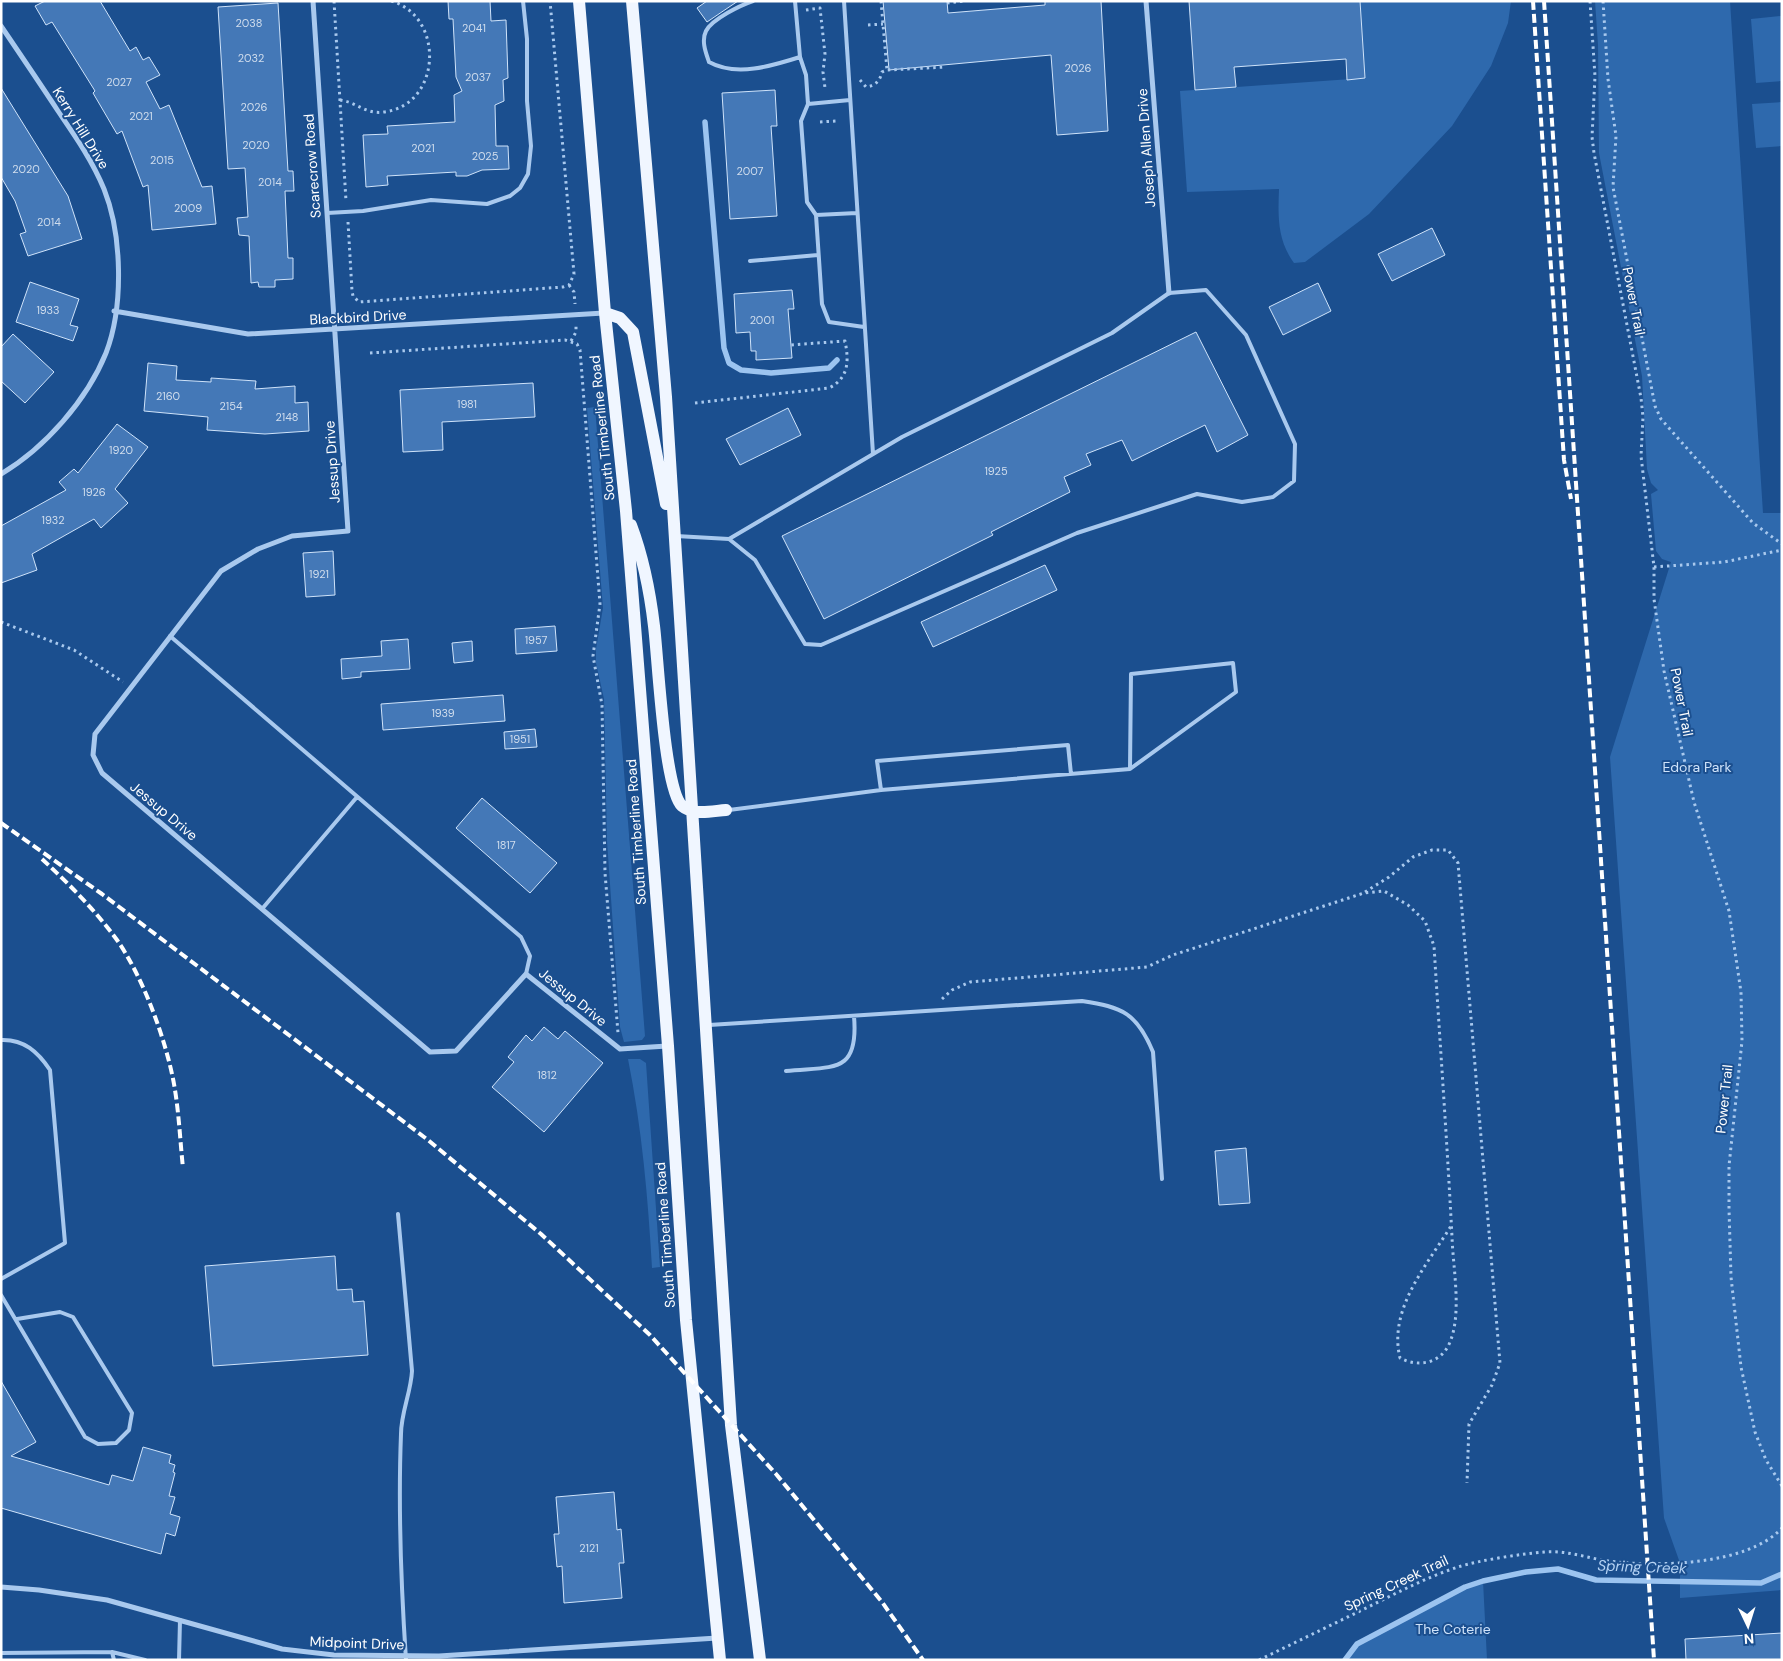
<svg xmlns="http://www.w3.org/2000/svg" width="1783" height="1661" viewBox="0 0 1783 1661" font-family="'DM Sans',sans-serif">
  <style>
    .green { fill: #2e69ad }
    .lines { fill: none; stroke-linecap: round; stroke-linejoin: round }
    .stream { stroke: #9cc4f0; stroke-width: 5.5 }
    .building { fill: #4478b7; stroke: #cfe3fa }
    .path { stroke: #a9c9ee; stroke-width: 3; stroke-dasharray: 2.5 4; stroke-linecap: butt }
    .service { stroke: #a9c9ee; stroke-width: 4 }
    .minor { stroke: #a9c9ee; stroke-width: 5 }
    .primary { stroke: #f0f6ff; stroke-width: 12 }
    .rail { stroke: #fff; stroke-width: 4; stroke-dasharray: 9 4; stroke-linecap: butt }
    .labels { text-anchor: middle; stroke-width: 4; stroke-linejoin: round; paint-order: stroke }
    .number-label { font-size: 11px; fill: #d0dded }
    .street-label { font-size: 14px; fill: #fff; stroke: #1b4f8f }
    .park-label { font-size: 14px; fill: #cfe3fa; stroke: #1b4f8f }
    .water-label { font-size: 15px; font-style: italic; fill: #b5d3f5; stroke: #1b4f8f }
  </style>
  <rect width="100%" height="100%" fill="#1b4f8f"/>
  <path class="green" d="M1360,1H1511L1508,23L1491,66L1452,126L1369,214L1305,262L1294,263C1277,240 1278,216 1279,189L1187,192L1180,91L1365,78Z
    M1595,1H1730L1763,513H1782V1590L1680,1598V1563L1664,1518L1610,757L1671,562L1662,559L1656,551L1651,494L1658,490L1651,483L1647,469L1642,376L1599,153L1598,45Z
    M1781,16L1782,81L1756,83L1751,19Z
    M1782,102V146L1756,148L1752,104Z
    M595,407L645,1036L642,1040L624,1042L620,1027L607,841L604,699L596,663V649L603,608L587,408Z
    M628,1059H640L646,1063L660,1267L652,1268C648,1197 642,1129 628,1059Z
    M1483,1581L1487,1660H1345L1357,1644L1465,1587Z"/>
  <g class="lines">
    <path class="stream" d="M705,122L724,348L729,363L741,370L771,373L829,368L837,360
      M1345,1660L1357,1644L1465,1587L1483,1581L1526,1572L1558,1569L1596,1580L1761,1583L1782,1574"/>
  </g>
  <path class="building" d="M45,1H100L130,51L136,47L143,60L149,57L160,75L146,82L160,109L169,105L202,187L212,186L216,224L152,230L148,185L143,187L122,131L117,134L93,93L95,91L52,22L46,25L35,6Z
    M448,1H490L491,21L506,20L508,78L503,80L504,101L495,105L496,146H508L509,169L482,170L467,176H456V172L387,176L388,185L366,187L363,135L388,134L387,126L455,122L454,95L462,91L456,77L453,19H449Z
    M707,1H738L707,22L697,8Z
    M883,1H947L948,13L1045,5V1H1101L1108,131L1057,135L1051,55L889,70Z
    M1189,1H1360L1365,78L1347,80L1346,59L1234,67L1236,87L1195,90Z
    M278,3L288,171H293L294,191H285L288,258H293V279L275,280V287H259L258,282L251,283L249,236L239,235L237,218L248,217L245,168L228,169L218,7Z
    M1,88L68,196L82,239L28,256L20,234L26,232L15,201L1,177Z
    M775,90L777,126H771L777,216L730,219L722,93Z
    M1432,228L1445,255L1392,281L1378,254Z
    M30,282L79,299L70,325L78,327L73,341L16,322Z
    M1318,283L1331,311L1283,335L1269,307Z
    M792,290L794,309H788L792,358L756,360V351H751L750,332L736,333L734,294Z
    M1196,332L1248,435L1217,452L1205,425L1132,461L1122,440L1086,454L1091,465L1064,477L1070,492L991,532L993,535L824,619L782,536Z
    M13,334L54,372L25,403L1,381V347Z
    M148,363L177,366L176,380L211,382V378L256,381L255,389L295,386V403L308,402L309,431L265,434L207,430L208,417L144,411Z
    M533,383L535,417L442,422L443,450L403,452L400,390Z
    M788,408L801,435L740,465L726,439Z
    M117,424L148,447L115,489L128,503L101,528L94,519L32,554L37,570L1,583V526L66,490L59,482L74,469L78,473Z
    M333,551L335,595L306,597L303,553Z
    M1045,565L1057,590L933,647L921,622Z
    M555,626L557,651L516,654L515,629Z
    M408,639L410,669L361,672V677L342,679L341,659L382,656L381,641Z
    M472,641L473,661L454,663L452,643Z
    M503,695L505,721L383,730L381,704Z
    M535,729L537,747L505,749L504,732Z
    M482,798L557,863L530,893L456,828Z
    M544,1027L558,1039L565,1031L603,1063L544,1132L492,1087L514,1062L508,1057L526,1035L532,1041Z
    M1246,1148L1250,1203L1219,1205L1215,1151Z
    M335,1256L337,1290L352,1289L353,1302L364,1301L368,1355L213,1366L205,1266Z
    M1,1381L36,1442L11,1456L109,1485L112,1475L133,1481L143,1447L171,1455L169,1463L175,1465L173,1472L175,1473L169,1496L175,1497L170,1514L180,1517L175,1536L166,1533L161,1554L1,1508Z
    M614,1492L617,1530L621,1529L624,1563H619L622,1598L564,1603L562,1566L557,1567L554,1534H559L556,1497Z
    M1782,1633V1660H1686L1685,1639Z"/>
  <g class="lines">
    <path class="path" d="M334,1L346,201
      M881,1L887,70
      M1590,1L1595,76L1592,137L1594,153L1641,398L1643,417L1641,456L1654,567V599L1664,671L1694,802L1729,911L1741,992L1742,1041L1729,1166V1209L1731,1277L1741,1367L1755,1432L1766,1460L1782,1486
      M1603,1L1608,79L1616,136L1613,187L1655,406L1661,419L1753,523L1782,544
      M947,3L964,1
      M806,10L820,8L825,54L823,72L825,88
      M868,25L883,24
      M860,80L866,87C875,86 880,81 882,72L887,70L946,67
      M340,100C356,102 367,115 384,112C442,105 445,16 391,1
      M820,122L837,121
      M348,222L352,291L353,296L359,302L563,287L569,285L574,274L550,1
      M569,285L574,292L575,304
      M571,341L576,332V325
      M370,353L565,340L577,344L580,350L600,604L593,656L602,705L605,873L618,1033
      M695,403L829,388C849,378 849,361 845,341L791,345
      M1654,567L1724,562L1782,550
      M1,622L74,650L123,682
      M1365,892L1389,877L1413,857L1432,850H1448L1458,863L1500,1363L1492,1385L1469,1424L1467,1483
      M942,999L952,990L970,982L1147,967L1173,955L1364,893L1384,891L1408,905L1425,921L1434,946C1440,1043 1447,1140 1452,1237C1453,1268 1462,1313 1450,1342C1442,1363 1419,1368 1400,1358C1388,1309 1427,1265 1451,1226
      M1259,1660C1292,1644 1325,1628 1358,1612C1391,1596 1424,1578 1458,1567C1480,1560 1521,1554 1544,1552C1566,1550 1587,1558 1608,1561C1656,1567 1747,1566 1782,1528"/>
    <path class="service" d="M753,1C741,5 712,19 706,31C701,41 706,53 709,62C736,77 772,66 800,57
      M795,1L800,57L806,75L808,104
      M844,1L873,454
      M850,100L808,104L801,121L807,202L816,215L857,213
      M327,213L363,211L431,200L487,204L510,196L520,188L528,174L531,146L527,101V39L523,1
      M816,215L822,304L829,322L864,327
      M750,261L818,255
      M676,536L729,539L755,560L805,644L821,645L1077,533L1197,494L1242,502L1273,497L1294,481L1295,444L1246,335L1206,290L1169,293L1112,333L902,437L729,539
      M170,636L521,937L530,956L526,974
      M881,790L877,761L1068,745L1071,774
      M729,810L881,790L1130,769L1236,692L1233,663L1131,674L1130,769
      M262,909L357,797
      M709,1025L1082,1001C1122,1007 1137,1013 1153,1052L1162,1179
      M1,1040C24,1039 38,1052 50,1070L65,1243L1,1279
      M786,1071C833,1066 859,1075 854,1016
      M398,1214L412,1371C411,1392 401,1413 401,1434C398,1509 401,1585 406,1660
      M1,1295L85,1437L98,1444L116,1443L129,1430L132,1413L73,1317L60,1312L17,1319
      M112,1652L114,1660
      M1,1653L112,1652L145,1660
      M179,1660L180,1620"/>
    <path class="minor" d="M313,1L348,531L292,536L258,549L221,571L95,734L93,755L102,773L430,1052L456,1051L526,974L620,1049L667,1046
      M1146,1L1169,293
      M1,26C20,54 39,82 58,111C75,136 92,160 104,189C122,234 124,306 106,353C87,400 45,448 1,474
      M114,311L248,334L604,313
      M1,1587L39,1590L107,1600L282,1649L334,1655L439,1656L717,1638"/>
    <path class="primary" d="M579,1L605,313L626,511L668,1046L686,1320L720,1660
      M632,1L666,397L731,1425L760,1660
      M605,313L620,318L633,332L666,504
      M631,525C643,557 650,592 654,626C658,657 664,789 682,806C694,816 712,811 726,810"/>
    <path class="rail" d="M1533,1L1564,460L1571,499
      M1544,1L1654,1660
      M1,823L102,894L428,1140L541,1234L650,1335L776,1474L882,1602L923,1660
      M42,859C69,884 95,910 117,940C143,977 166,1040 174,1084C179,1112 180,1140 183,1168"/>
  </g>
  <g class="labels">
    <g class="number-label">
      <text x="249" y="27">2038</text>
      <text x="474" y="32">2041</text>
      <text x="251" y="62">2032</text>
      <text x="1078" y="72">2026</text>
      <text x="478" y="81">2037</text>
      <text x="119" y="86">2027</text>
      <text x="254" y="111">2026</text>
      <text x="141" y="120">2021</text>
      <text x="256" y="149">2020</text>
      <text x="423" y="152">2021</text>
      <text x="485" y="160">2025</text>
      <text x="162" y="164">2015</text>
      <text x="26" y="173">2020</text>
      <text x="750" y="175">2007</text>
      <text x="270" y="186">2014</text>
      <text x="188" y="212">2009</text>
      <text x="49" y="226">2014</text>
      <text x="48" y="314">1933</text>
      <text x="762" y="324">2001</text>
      <text x="168" y="400">2160</text>
      <text x="467" y="408">1981</text>
      <text x="231" y="410">2154</text>
      <text x="287" y="421">2148</text>
      <text x="121" y="454">1920</text>
      <text x="996" y="475">1925</text>
      <text x="94" y="496">1926</text>
      <text x="53" y="524">1932</text>
      <text x="319" y="578">1921</text>
      <text x="536" y="644">1957</text>
      <text x="443" y="717">1939</text>
      <text x="520" y="743">1951</text>
      <text x="506" y="849">1817</text>
      <text x="547" y="1079">1812</text>
      <text x="589" y="1552">2121</text>
    </g>
    <g class="street-label">
      <text transform="translate(81 128) rotate(58)" y="5">Kerry Hill Drive</text>
      <text transform="translate(1146 148) rotate(-94)" y="5">Joseph Allen Drive</text>
      <text transform="translate(312 166) rotate(-94)" y="5">Scarecrow Road</text>
      <text transform="translate(1634 301) rotate(79)" y="5">Power Trail</text>
      <text transform="translate(358 317) rotate(-3)" y="5">Blackbird Drive</text>
      <text transform="translate(602 428) rotate(-96)" y="5">South Timberline Road</text>
      <text transform="translate(332 462) rotate(-94)" y="5">Jessup Drive</text>
      <text transform="translate(1682 702) rotate(79)" y="5">Power Trail</text>
      <text transform="translate(164 811) rotate(40)" y="5">Jessup Drive</text>
      <text transform="translate(636 832) rotate(-94)" y="5">South Timberline Road</text>
      <text transform="translate(573 997) rotate(39)" y="5">Jessup Drive</text>
      <text transform="translate(1724 1099) rotate(-84)" y="5">Power Trail</text>
      <text transform="translate(665 1235) rotate(-94)" y="5">South Timberline Road</text>
      <text transform="translate(1396 1583) rotate(-25)" y="5">Spring Creek Trail</text>
      <text transform="translate(357 1643) rotate(2)" y="5">Midpoint Drive</text>
    </g>
    <g class="park-label">
      <text x="1697" y="772">Edora Park</text>
      <text x="1453" y="1634">The Coterie</text>
    </g>
    <g class="water-label">
      <text transform="translate(1642 1567) rotate(2)" y="5">Spring Creek</text>
    </g>
  </g>
  <rect width="1783" height="1661" fill="none" stroke="#ffffff" stroke-width="5"/>
  <g transform="translate(1748 1626) rotate(176)" stroke="#1b4f8f" stroke-width="4" paint-order="stroke">
  <path d="M0-4L9 19L0 12L-9 19Z" fill="#ffffff"/>
  <text y="-8" font-size="14" font-weight="bold" text-anchor="middle" fill="#ffffff">N</text>
  </g>
</svg>
